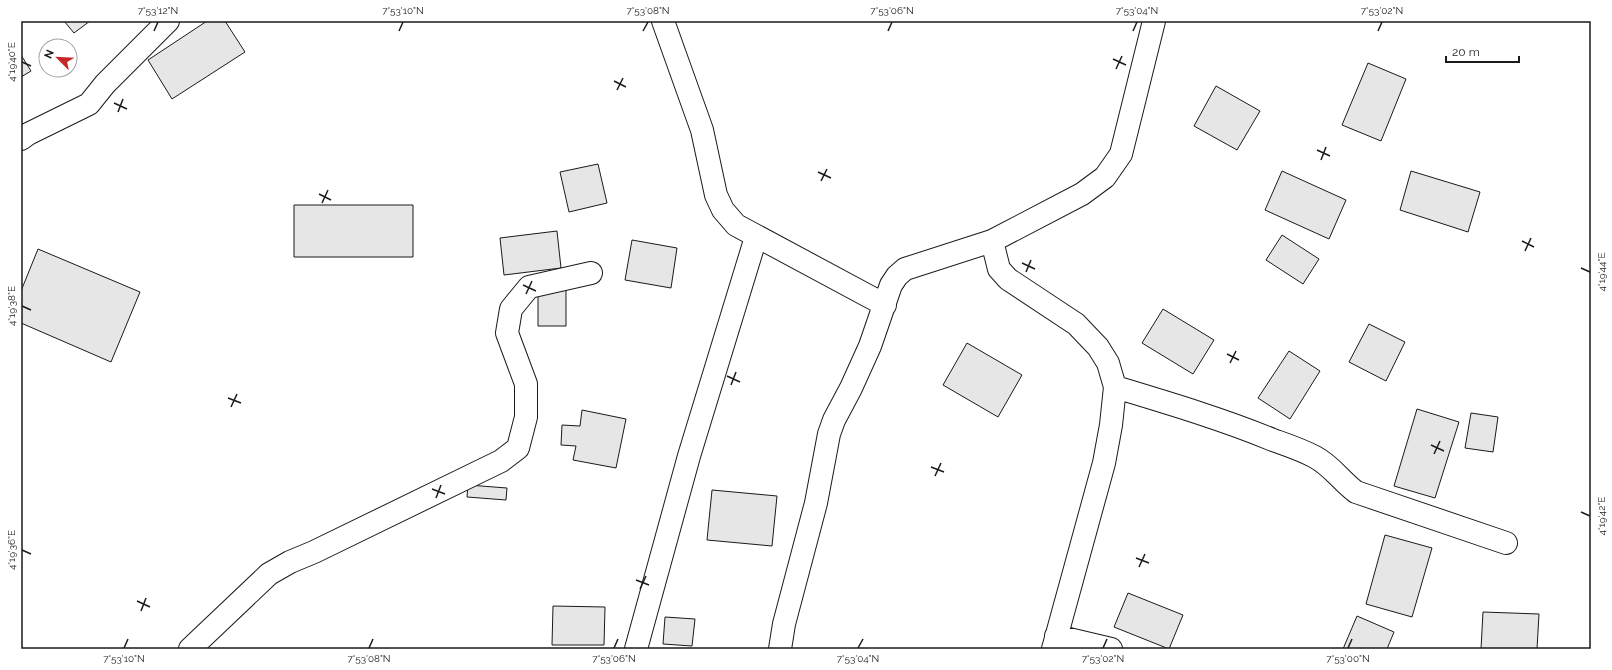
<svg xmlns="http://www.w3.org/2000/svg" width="1612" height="670" viewBox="0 0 1612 670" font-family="Raleway,sans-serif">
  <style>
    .building { fill: #e6e6e6; stroke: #1a1a1a }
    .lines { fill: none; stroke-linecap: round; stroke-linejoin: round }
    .minor-casing { stroke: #1a1a1a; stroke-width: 24 }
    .minor { stroke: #fff; stroke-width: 22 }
    .ticks { fill: none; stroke: #1a1a1a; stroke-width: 1.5 }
    .neatline { fill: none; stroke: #1a1a1a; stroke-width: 1.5 }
    .ticks-label { font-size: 10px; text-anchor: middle; fill: #1a1a1a }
  </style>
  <rect width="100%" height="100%" fill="#fff"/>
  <path class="building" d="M64,21H90L74,33Z
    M207,21H225L245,52L172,99L148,60Z
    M21,55L31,71L21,77Z
    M1368,63L1406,79L1381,141L1342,125Z
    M1216,86L1260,111L1237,150L1194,126Z
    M598,164L607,203L569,212L560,172Z
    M1282,171L1346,200L1329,239L1265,210Z
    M1411,171L1480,192L1468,232L1400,210Z
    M294,205H413V257H294Z
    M557,231L561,268L504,275L500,238Z
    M1282,235L1319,259L1303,284L1266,260Z
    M632,240L677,248L671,288L625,280Z
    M38,249L140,292L111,362L21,323V291Z
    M538,285H566V326H538Z
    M1163,309L1214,340L1193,374L1142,343Z
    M1369,324L1405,342L1386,381L1349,362Z
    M967,343L1022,375L998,417L943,385Z
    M1289,351L1320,371L1290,419L1258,398Z
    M1417,409L1459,422L1435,498L1394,486Z
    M582,410L626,419L616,468L573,460L576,446L561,445L562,425L580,426Z
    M1471,413L1498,417L1493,452L1465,448Z
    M468,485L507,488L506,500L467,497Z
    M712,490L777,496L772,546L707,540Z
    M1385,535L1432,548L1412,617L1366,604Z
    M1128,593L1183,615L1169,649L1114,627Z
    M553,606L605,607L604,645H552Z
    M1483,612L1539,614L1537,649H1481Z
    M1357,616L1394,632L1387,649H1343Z
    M665,617L695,619L692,646L663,644Z"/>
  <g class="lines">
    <defs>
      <path id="minor" d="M663,21L702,130L716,195L723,210L736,225L885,305
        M21,139L28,134L89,104L105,84L168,21
        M992,241L999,269L1008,279L1076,324L1098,347L1108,363L1115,387L1111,425L1104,463L1053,649
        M1115,387C1168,403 1222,419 1273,440C1287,445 1302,450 1315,457C1332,466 1341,481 1356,492L1506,543
        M1056,636L1111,649
        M190,649L269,574L290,562L314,552L501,461L518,448L526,417V384L507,333L511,309L529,287L591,273
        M636,649L689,456L756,237
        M780,649L784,624L816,503L829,434L834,420L851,388L870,346L891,285L897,276L905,269L992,241L1082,194L1105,177L1121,154L1154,21"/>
    </defs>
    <use href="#minor" class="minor-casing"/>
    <use href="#minor" class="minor"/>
  </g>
  <path class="ticks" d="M154,31L158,22M399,31L403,22M643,31L648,22M888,31L892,22M1133,31L1137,22M1378,31L1382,22M1113,59L1126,65M22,62L31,66M1116,69L1122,56M614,81L626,87M617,90L623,78M114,103L127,109M118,112L123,99M1317,150L1330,156M1321,160L1326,147M818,172L831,178M821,181L827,169M319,194L331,200M322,203L328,190M1522,241L1534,247M1525,251L1531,238M1022,263L1035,269M1581,268L1590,272M1026,272L1031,260M523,285L536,291M526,294L532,281M22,306L31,310M1227,354L1239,360M1230,363L1236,351M727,376L740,382M731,385L736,372M228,398L241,403M231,407L237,394M1431,445L1444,451M1434,454L1440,441M931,467L944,472M935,476L941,463M432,489L445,494M436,498L441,485M1581,512L1590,516M22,550L31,554M1136,558L1149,563M1139,567L1145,554M636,580L649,585M640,589L646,576M137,601L150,607M141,611L146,598M124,648L128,639M369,648L373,639M614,648L618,639M858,648L863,639M1103,648L1107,639M1348,648L1352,639"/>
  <rect width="1612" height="670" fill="none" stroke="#ffffff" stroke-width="44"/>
  <g transform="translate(58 58) rotate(294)"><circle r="19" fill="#ffffff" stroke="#a3a3a3"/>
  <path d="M0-3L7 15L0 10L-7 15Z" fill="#c62828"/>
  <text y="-6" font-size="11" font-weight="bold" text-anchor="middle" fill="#1a1a1a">N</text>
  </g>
  <path d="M1446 56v6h73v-6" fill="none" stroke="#1a1a1a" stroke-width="2"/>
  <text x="1452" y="56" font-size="12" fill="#1a1a1a" stroke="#ffffff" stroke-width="3" paint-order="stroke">20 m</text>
  <rect x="22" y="22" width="1568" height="626" class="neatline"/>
  <g class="ticks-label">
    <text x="158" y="14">7°53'12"N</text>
    <text x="403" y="14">7°53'10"N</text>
    <text x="648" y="14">7°53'08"N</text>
    <text x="892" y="14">7°53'06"N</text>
    <text x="1137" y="14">7°53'04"N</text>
    <text x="1382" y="14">7°53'02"N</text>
    <text transform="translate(11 62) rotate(-90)" y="4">4°19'40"E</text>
    <text transform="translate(1601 272) rotate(-90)" y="4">4°19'44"E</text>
    <text transform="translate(11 306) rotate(-90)" y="4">4°19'38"E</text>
    <text transform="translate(1601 516) rotate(-90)" y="4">4°19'42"E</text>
    <text transform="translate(11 550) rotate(-90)" y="4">4°19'36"E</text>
    <text x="124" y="662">7°53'10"N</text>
    <text x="369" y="662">7°53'08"N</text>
    <text x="614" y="662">7°53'06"N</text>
    <text x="858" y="662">7°53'04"N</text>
    <text x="1103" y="662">7°53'02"N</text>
    <text x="1348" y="662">7°53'00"N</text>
  </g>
</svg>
